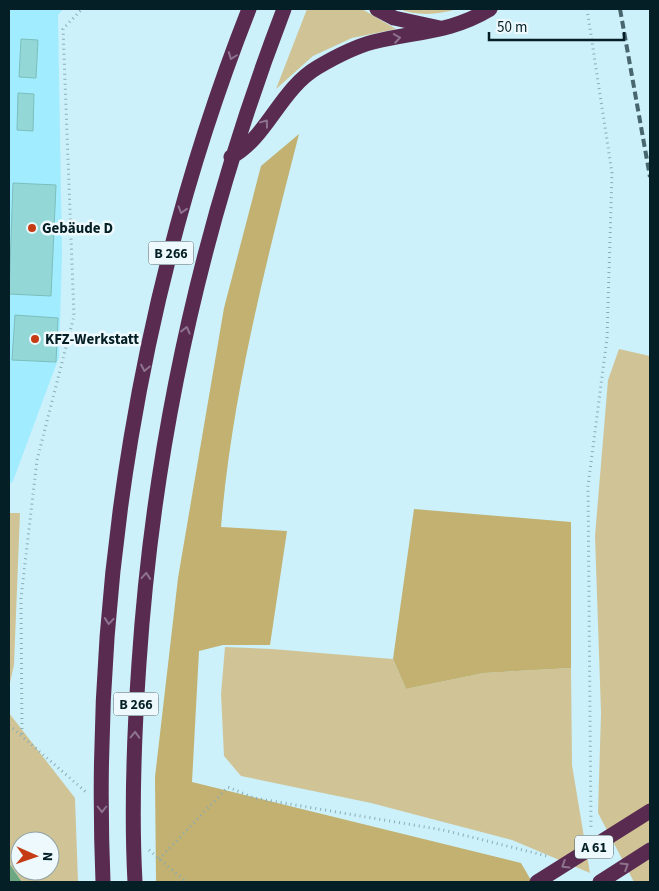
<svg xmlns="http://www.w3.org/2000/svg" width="659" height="891" viewBox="0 0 659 891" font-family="'Source Sans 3',sans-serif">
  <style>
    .built { fill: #a1ecfe }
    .green { fill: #d0c497; fill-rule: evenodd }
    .forest { fill: #c2b170 }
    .water { fill: #6ba881 }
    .building { fill: #94d7d7; stroke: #7bbebd }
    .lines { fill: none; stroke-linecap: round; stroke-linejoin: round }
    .path { stroke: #8aacb5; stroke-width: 3; stroke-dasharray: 1 4; stroke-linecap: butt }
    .highway { stroke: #5a2b51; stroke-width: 15 }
    .rail { stroke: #48666e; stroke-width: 4; stroke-dasharray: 8 4; stroke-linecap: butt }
    .oneway { stroke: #8d738d }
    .poi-dot { fill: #c43b14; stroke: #edf9fc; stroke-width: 2 }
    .labels { text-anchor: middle; stroke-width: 5; stroke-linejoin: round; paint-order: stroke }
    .shield { fill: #edf9fc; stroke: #4a6066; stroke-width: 1 }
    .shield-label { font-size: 14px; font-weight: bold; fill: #041f25 }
    .poi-label { font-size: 15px; font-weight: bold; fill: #041f25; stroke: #edf9fc; text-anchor: start }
  </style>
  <rect width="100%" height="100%" fill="#ccf1fb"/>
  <path class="built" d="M9,9H63L58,15L62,254L59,357L13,481L9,485Z"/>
  <path class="green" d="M307,9H362L396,29L352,38L313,56L276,89Z
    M399,9H457C439,15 417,16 399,9Z
    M619,349L650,356V882H634L598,813L601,713L595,536L608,380Z
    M9,513H20L14,665L9,687Z
    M225,647L272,649L393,659L406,689L484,673L571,668L572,765L590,873L512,840L371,803L241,776L224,756L221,694Z
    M9,713L75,798L78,882H22L9,863ZM20,841H50V871H20Z"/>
  <path class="forest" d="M299,134C266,263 232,394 221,527L287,531L270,645H223L199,651L192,782L521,863L532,882H156L155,777L178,578L224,308L261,166Z
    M414,509L571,522V668L484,673L406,689L393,659Z"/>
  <path class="water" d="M9,863L22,882H9Z"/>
  <path class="building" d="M21,39L38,40L36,78L19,77Z
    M18,93L34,94L33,131L17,130Z
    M13,183L56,185L51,296L9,294Z
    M15,315L58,318L56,362L12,360Z"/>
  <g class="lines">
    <path class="path" d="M587,9L612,173L607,338L588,486L591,829
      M9,725L86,792
      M22,734L21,598L37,460L74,316L63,29L82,9
      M149,850L186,882
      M159,859L228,787L254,798L443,830L547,856"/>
    <path class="highway" d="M377,9L394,18L440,28
      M231,157C267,138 280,89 318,67C335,57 354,47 373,42C417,31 450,33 490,9
      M103,882C91,588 141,283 249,9
      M135,882C131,809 134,736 139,663C154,437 203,220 284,9
      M537,882L650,811
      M600,882L650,850"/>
    <path class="rail" d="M620,9L650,177"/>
  </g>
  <defs><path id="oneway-chevron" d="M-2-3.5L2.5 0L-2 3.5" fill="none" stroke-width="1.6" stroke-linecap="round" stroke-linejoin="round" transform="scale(1.25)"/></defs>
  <g class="oneway">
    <use href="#oneway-chevron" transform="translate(397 38) rotate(-9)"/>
    <use href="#oneway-chevron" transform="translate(232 56) rotate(111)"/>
    <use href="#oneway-chevron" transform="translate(265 123) rotate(-53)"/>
    <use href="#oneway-chevron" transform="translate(182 210) rotate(107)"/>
    <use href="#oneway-chevron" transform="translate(186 330) rotate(-76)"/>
    <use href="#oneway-chevron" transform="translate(145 368) rotate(101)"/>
    <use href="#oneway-chevron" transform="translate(146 576) rotate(-85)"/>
    <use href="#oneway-chevron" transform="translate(109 621) rotate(95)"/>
    <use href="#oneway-chevron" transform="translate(135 735) rotate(-88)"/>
    <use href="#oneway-chevron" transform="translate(102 809) rotate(90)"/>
    <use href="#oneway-chevron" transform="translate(565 865) rotate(148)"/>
    <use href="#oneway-chevron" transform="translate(625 866) rotate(-32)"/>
  </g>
  <g class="poi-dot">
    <circle cx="32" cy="228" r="5"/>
    <circle cx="35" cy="339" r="5"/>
  </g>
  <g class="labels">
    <g class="shield">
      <rect x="148.5" y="241.5" width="45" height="23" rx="4"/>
      <rect x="113.5" y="692.5" width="45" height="23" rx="4"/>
      <rect x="575" y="835.5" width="38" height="23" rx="4"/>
    </g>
    <g class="shield-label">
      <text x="171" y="258">B 266</text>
      <text x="136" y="709">B 266</text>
      <text x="594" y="852">A 61</text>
    </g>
    <g class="poi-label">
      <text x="42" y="233">Gebäude D</text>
      <text x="45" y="344">KFZ-Werkstatt</text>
    </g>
  </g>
  <rect width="659" height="891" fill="none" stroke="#041f25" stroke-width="20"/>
  <g transform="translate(35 856) rotate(92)"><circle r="24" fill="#edf9fc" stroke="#90a2a6"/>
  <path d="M0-4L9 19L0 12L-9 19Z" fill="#c43b14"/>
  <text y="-8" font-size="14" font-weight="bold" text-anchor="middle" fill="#041f25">N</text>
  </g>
  <path d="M489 32v8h135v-8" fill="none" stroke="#041f25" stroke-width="2.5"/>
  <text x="497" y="32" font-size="15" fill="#041f25" stroke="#edf9fc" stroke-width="4" paint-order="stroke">50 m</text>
</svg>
